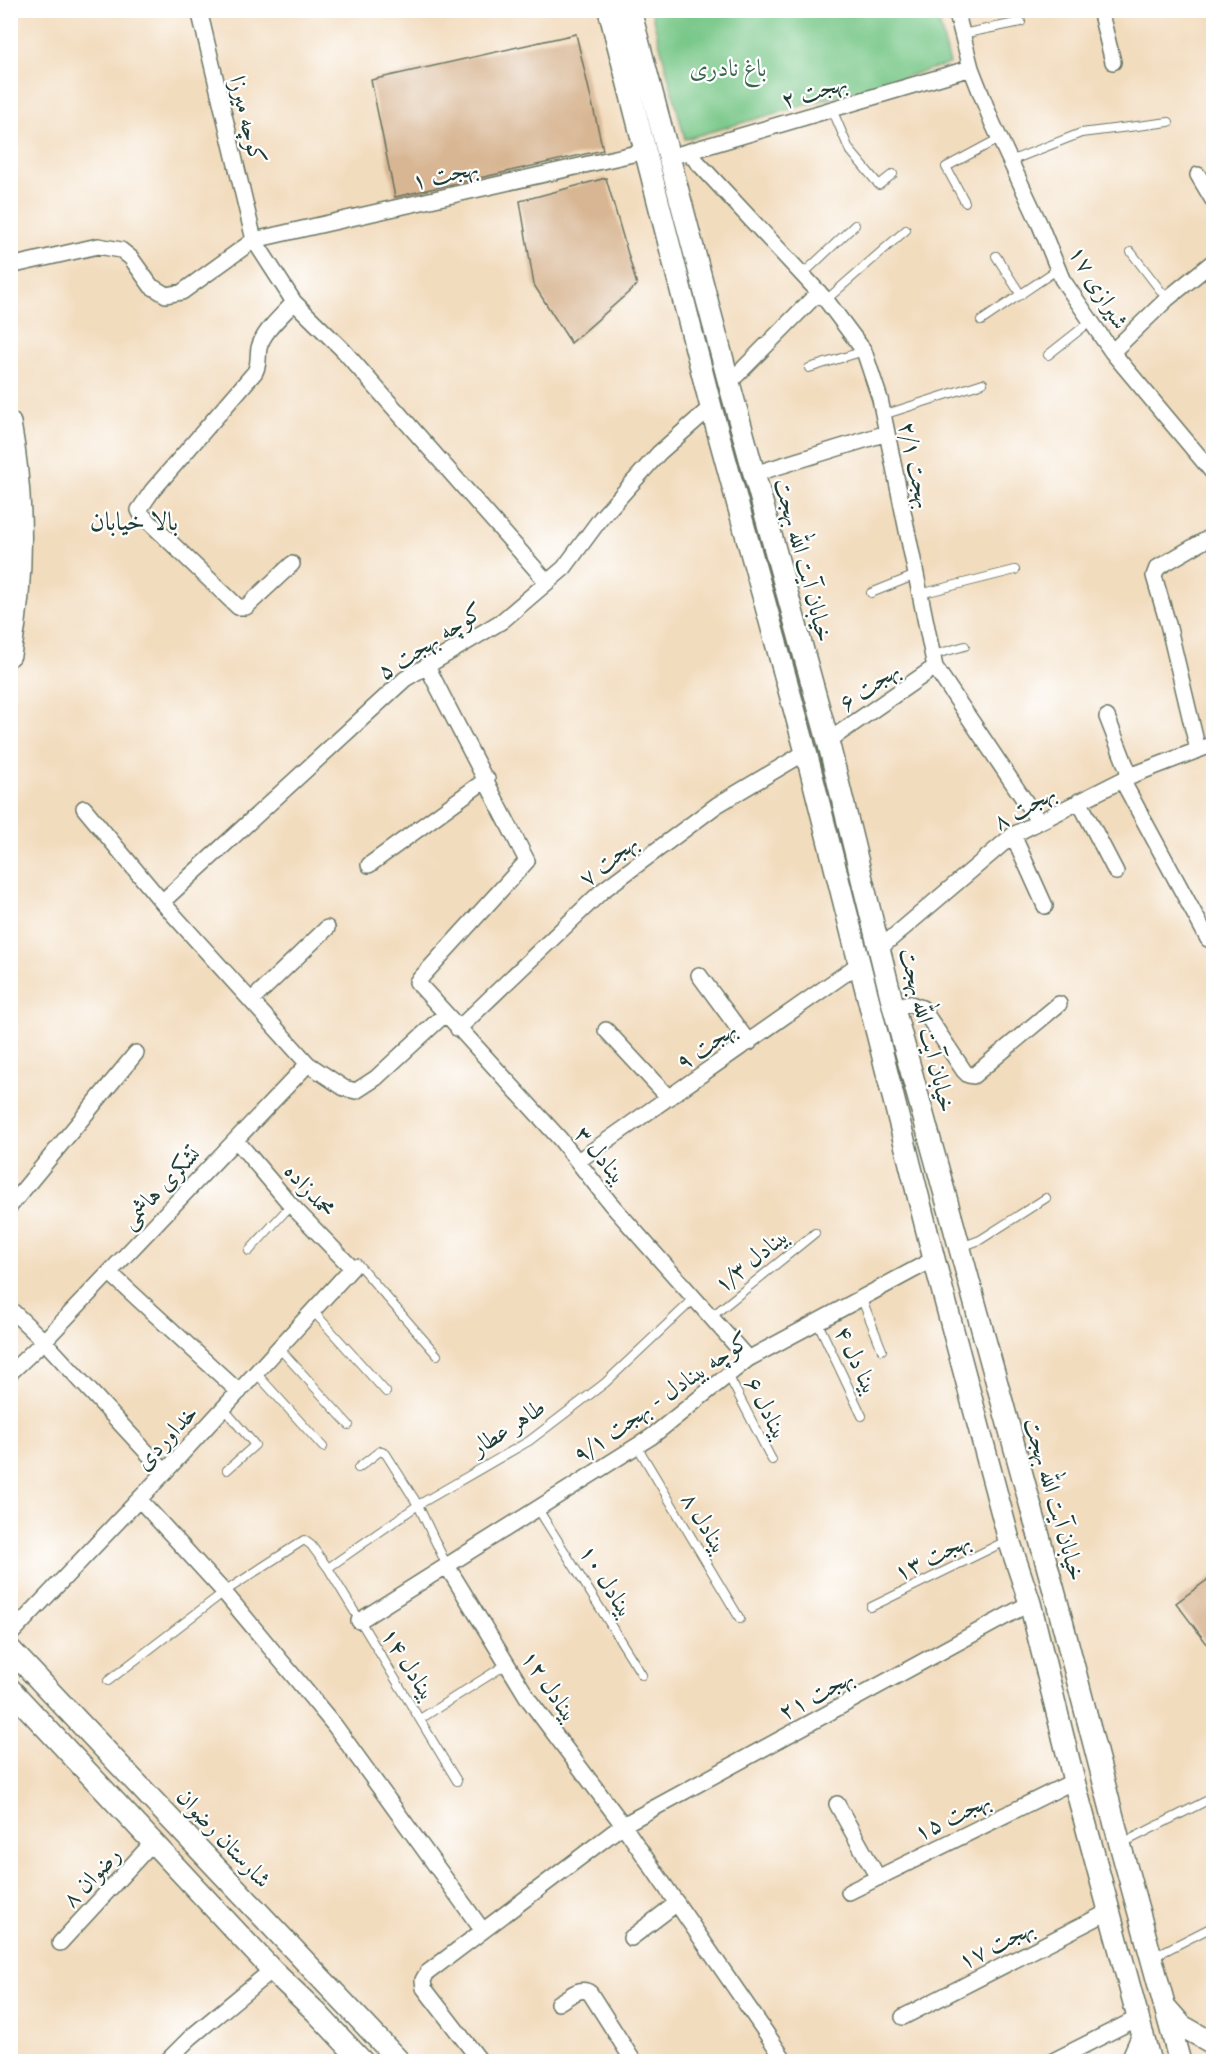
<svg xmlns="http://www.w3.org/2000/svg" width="1224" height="2072" viewBox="0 0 1224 2072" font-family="'IM FELL Great Primer',Amiri,serif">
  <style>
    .green { fill: #78c788; stroke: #4c825e; stroke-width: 1.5 }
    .building { fill: #d8b693 }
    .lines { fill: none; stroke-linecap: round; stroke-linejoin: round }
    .lane-casing { stroke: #697564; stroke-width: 10 }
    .street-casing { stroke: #697564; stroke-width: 18 }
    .secondary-casing { stroke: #697564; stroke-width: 24 }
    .lane { stroke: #fff; stroke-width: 8 }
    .street { stroke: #fff; stroke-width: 15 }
    .secondary { stroke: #fff; stroke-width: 21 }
    .labels { text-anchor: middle; stroke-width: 4.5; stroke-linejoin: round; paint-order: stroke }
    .park-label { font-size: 24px; fill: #3a664d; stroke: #fff }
    .street-label { font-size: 24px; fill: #1f3d34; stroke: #fff }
    .neighbourhood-label { font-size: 26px; fill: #1f3d34; stroke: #fff }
  </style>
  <rect width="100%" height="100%" fill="#fff"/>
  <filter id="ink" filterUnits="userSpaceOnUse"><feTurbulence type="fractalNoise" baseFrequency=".0167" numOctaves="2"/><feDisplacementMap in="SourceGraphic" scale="12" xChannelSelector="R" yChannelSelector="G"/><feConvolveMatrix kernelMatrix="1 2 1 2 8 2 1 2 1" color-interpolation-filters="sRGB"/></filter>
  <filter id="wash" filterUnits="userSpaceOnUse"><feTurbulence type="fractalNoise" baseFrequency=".008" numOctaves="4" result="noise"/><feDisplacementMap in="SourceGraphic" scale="24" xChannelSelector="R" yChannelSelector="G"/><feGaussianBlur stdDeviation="1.35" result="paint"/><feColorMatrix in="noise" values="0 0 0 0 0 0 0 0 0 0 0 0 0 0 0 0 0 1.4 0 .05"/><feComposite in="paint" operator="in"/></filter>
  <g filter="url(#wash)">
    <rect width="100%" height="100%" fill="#f2dcbe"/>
    <path class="green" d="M651,11H936L950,64L685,139Z"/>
    <g id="blocks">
      <path class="building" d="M576,34L603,150L395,197L371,80Z
        M606,178L637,285L571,343L534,285L520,201Z
        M1214,1575V1653L1176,1603Z"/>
    </g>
  </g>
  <g filter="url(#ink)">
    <use href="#blocks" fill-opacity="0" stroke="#697564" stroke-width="1.5"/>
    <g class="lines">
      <defs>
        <path id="lane" d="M962,34L1021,22
          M832,109L849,149L879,185L893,174
          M1010,161L1081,133L1169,122
          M965,202L946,167L1000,138
          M1131,252L1167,299
          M996,256L1021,295
          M803,274L855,225
          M826,300L906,230
          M981,321L1058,269
          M1048,355L1091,321
          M809,368L864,351
          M883,415L983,383
          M871,593L916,575
          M920,594L1015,570
          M933,655L965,646
          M961,1247L980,1240L1046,1198
          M249,1251L291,1205
          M357,1263L437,1355
          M861,1297L882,1350
          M313,1311L386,1392
          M711,1317L815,1233
          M817,1321L862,1416
          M279,1348L349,1425
          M256,1373L323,1447
          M728,1375L772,1460
          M224,1409L255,1445L227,1470
          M637,1446L740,1619
          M358,1468L380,1451L386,1454L418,1505L447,1566
          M538,1509L642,1675
          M328,1568L418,1505L529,1441L605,1383L695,1298
          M871,1607L1008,1540
          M108,1681L224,1592L304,1540L311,1545L328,1568L457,1781
          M420,1719L507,1664
          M1121,1844L1214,1797
          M1153,1957L1214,1926"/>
        <path id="street" d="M199,10L254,240L294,302L343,350L547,582
          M956,10L971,68L992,122L1040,225L1062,279L1112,352L1214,474
          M1100,10L1113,62
          M688,152L826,300L864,351L880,399L935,667L1039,822
          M680,154L971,68
          M1198,175L1214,202
          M10,266L98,246L121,250L131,258L151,286L166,295L182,292L254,240L646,151
          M1112,352L1167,299L1214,261
          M729,383L819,292
          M754,474L887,433
          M292,564L246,607H238L141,514L139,510L152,491L255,372C260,362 257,358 259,348C263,331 283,315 294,302
          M427,666L527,861L417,982L560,1139L610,1203L748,1359
          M1107,717L1130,776
          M828,741L935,667
          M1198,750L1168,624L1154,576L1157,568L1214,535
          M1122,780L1208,939
          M1079,801L1116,872
          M84,808L162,902L308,1064L344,1088L356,1091L376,1078L444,1015
          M1013,835L1045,906
          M369,865L487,779
          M162,902L405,679L502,621L564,568L601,518L659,453L711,407
          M880,948L1013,835L1130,776L1214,744
          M699,975L749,1043
          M251,1001L327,928
          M894,1009L908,1003L922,1008L964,1071L968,1075L973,1076L1059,1004
          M458,1029L602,891L717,805L806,752
          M606,1030L669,1098
          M578,1161L859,964
          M10,1206L136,1053
          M110,1273L239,1392
          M10,1309L44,1341L165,1472
          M10,1373L44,1341L308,1064
          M139,1499L224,1592L335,1726L483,1931
          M447,1566L529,1700L623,1825L786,2062
          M359,1621L651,1437L748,1359L934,1259
          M10,1635L165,1472L352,1268L291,1205L236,1140
          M837,1804L878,1878
          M849,1892L1074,1781
          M631,1938L677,1903
          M60,1943L154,1841
          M558,2003C568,1998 580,1985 590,1993L634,2062
          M903,2017L1110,1911
          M166,2062L191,2037L272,1970
          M481,2062L424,1988L423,1980L427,1973L623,1825L1030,1603
          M1051,2062L1138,2018"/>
        <path id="secondary" d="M609,10L711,407L806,752L934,1259L1009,1540L1030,1603L1074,1781L1150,2062
          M630,10L729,383L828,741L894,1009L1056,1598L1120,1844L1180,2062
          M10,423C24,500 24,577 10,655
          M10,1649L400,2062
          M10,1689L272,1970L316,2012L363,2062
          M1167,2009L1182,2026L1214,2044
          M1131,2062L1143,2035"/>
      </defs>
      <use href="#lane" class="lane-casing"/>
      <use href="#street" class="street-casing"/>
      <use href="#secondary" class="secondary-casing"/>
      <use href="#lane" class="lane"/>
      <use href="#street" class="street"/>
      <use href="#secondary" class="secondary"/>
    </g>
  </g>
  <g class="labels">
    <g class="park-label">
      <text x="728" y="76">باغ نادری</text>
    </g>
    <g class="street-label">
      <text transform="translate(814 91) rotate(-17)" y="8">بهجت ۲</text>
      <text transform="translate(248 120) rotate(76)" y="8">کوچه میرزا</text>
      <text transform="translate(445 174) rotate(-13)" y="8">بهجت ۱</text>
      <text transform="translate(1099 287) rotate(59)" y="8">شیرازی ۱۷</text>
      <text transform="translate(916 465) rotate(78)" y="8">بهجت ۲/۱</text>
      <text transform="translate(804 560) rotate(75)" y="8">خیابان آیت الله بهجت</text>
      <text transform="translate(430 641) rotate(-33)" y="8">کوچه بهجت ۵</text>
      <text transform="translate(869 686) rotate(-35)" y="8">بهجت ۶</text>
      <text transform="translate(1024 807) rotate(-30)" y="8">بهجت ۸</text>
      <text transform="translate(608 860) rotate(-39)" y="8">بهجت ۷</text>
      <text transform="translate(928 1030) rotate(76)" y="8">خیابان آیت الله بهجت</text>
      <text transform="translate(706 1045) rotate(-35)" y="8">بهجت ۹</text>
      <text transform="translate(601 1155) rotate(51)" y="8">بینادل ۳</text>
      <text transform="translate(160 1187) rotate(-46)" y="8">تشکری هاشمی</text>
      <text transform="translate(310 1190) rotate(48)" y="8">محمدزاده</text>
      <text transform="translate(751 1260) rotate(-39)" y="8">بینادل ۱/۳</text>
      <text transform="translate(857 1360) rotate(65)" y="8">بینا دل ۴</text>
      <text transform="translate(661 1397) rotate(-35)" y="8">کوچه بینادل - بهجت ۹/۱</text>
      <text transform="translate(767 1408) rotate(63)" y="8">بینادل ۶</text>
      <text transform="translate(508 1427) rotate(-33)" y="8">طاهر عطار</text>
      <text transform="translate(166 1437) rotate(-47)" y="8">خداوردی</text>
      <text transform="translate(1055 1499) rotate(74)" y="8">خیابان آیت الله بهجت</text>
      <text transform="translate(705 1523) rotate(59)" y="8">بینادل ۸</text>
      <text transform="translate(932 1556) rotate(-26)" y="8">بهجت ۱۳</text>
      <text transform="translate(607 1581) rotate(58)" y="8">بینادل ۱۰</text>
      <text transform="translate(409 1664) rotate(58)" y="8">بینادل ۱۴</text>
      <text transform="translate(550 1686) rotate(56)" y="8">بینادل ۱۲</text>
      <text transform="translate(816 1694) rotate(-29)" y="8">بهجت ۲۱</text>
      <text transform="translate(952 1816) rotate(-26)" y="8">بهجت ۱۵</text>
      <text transform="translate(224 1838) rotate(47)" y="8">شارستان رضوان</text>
      <text transform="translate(91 1877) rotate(-47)" y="8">رضوان ۸</text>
      <text transform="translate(996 1944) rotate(-27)" y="8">بهجت ۱۷</text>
    </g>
    <g class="neighbourhood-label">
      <text x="134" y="530">بالا خیابان</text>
    </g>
  </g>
  <rect width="1224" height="2072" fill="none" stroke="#fff" stroke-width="36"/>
</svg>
